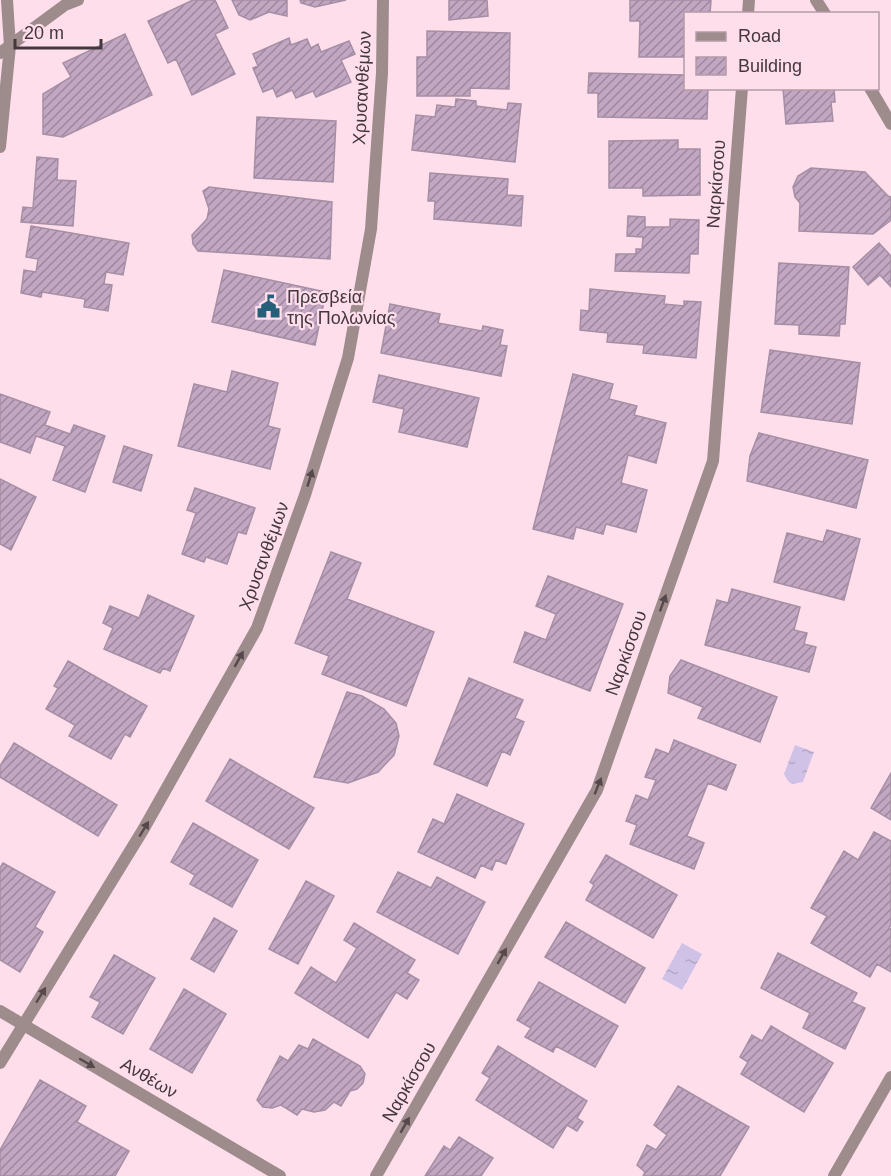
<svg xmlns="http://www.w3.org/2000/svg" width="891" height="1176" viewBox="0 0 891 1176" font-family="Arial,sans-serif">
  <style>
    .water { fill: url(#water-ripples) }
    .building { fill: url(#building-hatch); stroke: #a58fa4; stroke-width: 1.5 }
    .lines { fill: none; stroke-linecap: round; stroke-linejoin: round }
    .minor { stroke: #9e8b8c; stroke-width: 12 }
    .tertiary { stroke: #9e8b8c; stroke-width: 12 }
    .oneway { fill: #56484d }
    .labels { text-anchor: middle; stroke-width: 4.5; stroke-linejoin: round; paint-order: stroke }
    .street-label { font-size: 18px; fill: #44373d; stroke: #ffdeec }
    .poi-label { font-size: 18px; fill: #44373d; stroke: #ffdeec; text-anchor: start }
  </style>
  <defs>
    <pattern id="water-ripples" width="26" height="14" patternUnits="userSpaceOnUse" patternTransform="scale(1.5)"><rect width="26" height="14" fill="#cfc2e6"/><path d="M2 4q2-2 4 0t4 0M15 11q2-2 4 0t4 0" fill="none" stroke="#b3a7c6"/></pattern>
    <pattern id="building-hatch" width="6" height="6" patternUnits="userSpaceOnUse" patternTransform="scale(1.5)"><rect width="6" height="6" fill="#c2a6c2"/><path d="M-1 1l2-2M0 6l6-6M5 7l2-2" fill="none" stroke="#9f889f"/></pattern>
  </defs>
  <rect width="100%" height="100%" fill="#ffdeec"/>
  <path class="water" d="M795,745L814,752L803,782L792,784L788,781L784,774Z
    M682,943L702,954L682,990L662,979Z"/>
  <path class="building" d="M193,0H215L228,28L215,34L235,74L192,95L176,59L168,63L148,21Z
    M232,0H287V16L269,12L250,20L239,15Z
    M300,0H346L315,7L301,3Z
    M449,0H487L488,16L449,20Z
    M630,0H711L710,14H686V57H639L640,21H630Z
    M427,31L510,33L509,89L470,88V96H417V57H427Z
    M125,34L152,95L63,137L43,134V94L71,77L63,63Z
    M289,38L291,45L307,39L311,48L318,44L321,52L349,41L355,54L341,60L351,82L316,97L313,91L296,98L292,90L277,97L273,88L263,92L253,68L258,66L253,54Z
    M589,73L686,75V88H708L707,119L598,117V93H588Z
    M783,88H834L835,102H831L833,121L786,124Z
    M456,99L476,101V106L507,110L508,103L521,104L515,162L412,150L416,115L435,117L437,105L455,107Z
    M257,117L336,121L333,182L254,178Z
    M678,140V149H700V195L643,196V188H609V141Z
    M37,157L58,159L57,180L76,181L73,226L21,222L23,207L33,208Z
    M811,168L865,172L888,196L891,197V220L873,234L799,231L800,203L795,197L793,187L798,176Z
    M430,173L508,179L507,195L523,196L521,226L434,219L435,201H428Z
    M209,187L332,202L330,259L198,251L193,244L192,235L207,219L209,209L203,191Z
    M628,216L645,217V227H670V219L699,220L698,254H690L689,273L615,271L616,254H636V249H642L643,237L627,236Z
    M31,226L129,243L123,275L106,272L104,284L112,285L108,311L84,307L85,299L42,292L41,297L21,293L24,270L36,272L38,259L26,257Z
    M879,243L891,256V287L880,275L868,285L853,267Z
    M779,263L849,267L845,324H840L839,336L799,334V325L775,324Z
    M224,270L326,292L315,345L212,322Z
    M590,289L665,296L664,304L684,306V301L701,302L696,358L643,353L644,345L607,342L608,333L580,330L581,310L589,311Z
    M390,304L440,314L438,323L482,331L483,326L503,330L500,345L507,346L501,376L381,353Z
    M770,350L860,363L852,424L761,412Z
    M232,371L278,383L268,426L280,429L270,469L178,446L194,384L227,392Z
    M573,374L613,384L609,399L637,406L634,415L666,423L656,463L628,455L621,483L647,490L636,532L606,524L603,534L576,527L573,539L533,529Z
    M379,375L479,398L467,447L399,432L404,409L373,402Z
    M0,394L50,412L45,425L70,434L74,425L105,436L85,492L53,480L65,446L36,436L30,453L0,442Z
    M759,433L868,460L856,508L747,481L750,456Z
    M124,446L152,455L141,491L113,482Z
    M0,479L36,497L11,550L0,544Z
    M195,488L255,508L246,534L238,532L227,564L206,557L204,562L182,554L196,513L187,510Z
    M827,530L860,539L844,600L774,582L787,533L823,542Z
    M331,552L361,563L347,599L434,632L406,706L322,674L329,656L295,643Z
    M548,576L623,604L590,691L514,662L525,632L546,640L556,614L536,606Z
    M732,589L800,607L794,630L807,633L804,644L816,647L809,672L705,645L717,600L728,603Z
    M148,595L194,616L170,671L163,668L160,673L104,649L113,628L103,623L110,606L139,618Z
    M681,660L777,697L760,742L698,718L703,707L668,693L670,676Z
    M68,661L147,706L130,737L125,734L111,759L69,736L75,725L46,709L58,688L54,686Z
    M469,678L523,700L515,718L524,722L510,755L502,751L487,786L434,764Z
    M347,692L362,696L384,709L396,723L399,736L394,755L378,772L348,783L314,777Z
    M674,740L736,765L726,790L708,783L687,836L704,843L694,869L630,844L637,825L626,821L636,795L648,800L656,780L645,777L656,749L669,754Z
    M14,743L117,805L98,836L0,777V766Z
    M230,759L314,808L289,849L206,801Z
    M891,773V820L871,808Z
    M457,794L524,824L506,864L496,860L492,870L481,865L475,878L418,852L433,819L444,824Z
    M193,823L258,860L232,907L190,884L195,875L171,862Z
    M874,832L891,841V925L889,928L891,929V972L877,964L870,977L811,943L827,916L811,908L844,851L858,860Z
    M606,855L677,895L653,938L586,900L594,885L590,882Z
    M3,863L55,892L35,927L43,932L20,972L0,960V868Z
    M398,872L431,888L437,877L485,902L458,954L377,912Z
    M306,881L334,896L298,964L269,949Z
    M214,918L237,931L214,972L191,959Z
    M566,922L645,968L625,1003L545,957Z
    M354,923L415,960L407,973L419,980L407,999L396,992L368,1038L295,993L311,967L336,983L357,948L344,940Z
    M778,953L857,993L852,1002L865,1008L845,1049L803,1028L810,1013L761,988Z
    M114,955L155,978L123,1034L92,1017L100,1002L90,997Z
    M539,982L618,1026L595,1067L556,1046L553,1052L525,1037L531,1028L517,1020Z
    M184,989L226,1014L192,1073L150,1049Z
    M771,1026L833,1063L804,1112L741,1074L748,1062L740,1057L752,1035L762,1041Z
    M313,1039L360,1066L365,1074L363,1083L357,1089L350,1091L341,1106L334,1102L325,1110L314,1112L302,1109L297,1115L281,1105L272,1108L263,1107L257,1100L280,1056L288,1061L299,1045L308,1049Z
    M498,1046L587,1101L577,1118L583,1122L577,1131L567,1125L553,1148L476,1100L490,1078L482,1073Z
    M40,1080L86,1106L77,1122L129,1151L115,1176H0V1150Z
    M678,1086L749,1127L720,1176H643L645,1172L637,1165L647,1145L656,1150L667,1135L654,1125Z
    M459,1137L493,1158L481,1176H425L444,1146L450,1150Z"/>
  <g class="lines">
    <path class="minor" d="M816,0L825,14
      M748,14L749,0
      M0,53L65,5L78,0
      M870,88L891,124
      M0,147L10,46L7,0
      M0,1011L280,1176
      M0,1063L143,830L257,628L305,495L348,358L371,229L382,73L383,0
      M376,1176L597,790L713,461L742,88"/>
    <path class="tertiary" d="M834,1176L891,1077"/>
  </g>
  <defs><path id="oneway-solid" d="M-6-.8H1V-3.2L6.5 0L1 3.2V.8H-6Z" transform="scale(1.5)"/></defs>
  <g class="oneway">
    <use href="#oneway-solid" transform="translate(310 478) rotate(-73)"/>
    <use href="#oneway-solid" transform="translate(663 603) rotate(-70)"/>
    <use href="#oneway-solid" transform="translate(239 659) rotate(-61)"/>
    <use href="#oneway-solid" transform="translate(598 786) rotate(-68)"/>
    <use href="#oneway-solid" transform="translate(144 829) rotate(-59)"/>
    <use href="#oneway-solid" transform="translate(502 956) rotate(-60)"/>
    <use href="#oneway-solid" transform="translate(41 995) rotate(-58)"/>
    <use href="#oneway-solid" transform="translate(87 1063) rotate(30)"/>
    <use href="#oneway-solid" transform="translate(405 1125) rotate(-60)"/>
  </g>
  <defs>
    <symbol id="civic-bare" viewBox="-9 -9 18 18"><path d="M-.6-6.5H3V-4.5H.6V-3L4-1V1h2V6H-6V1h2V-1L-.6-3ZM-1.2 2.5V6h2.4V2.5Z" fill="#265f78" stroke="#ffdeec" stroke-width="2.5" paint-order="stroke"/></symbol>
  </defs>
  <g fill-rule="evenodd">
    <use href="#civic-bare" x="252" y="290" width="33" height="33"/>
  </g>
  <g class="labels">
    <g class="street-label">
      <text transform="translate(362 88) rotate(-87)" y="6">Χρυσανθέμων</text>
      <text transform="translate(716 184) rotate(-86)" y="6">Ναρκίσσου</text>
      <text transform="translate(264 556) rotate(-70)" y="6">Χρυσανθέμων</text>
      <text transform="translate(626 653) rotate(-70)" y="6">Ναρκίσσου</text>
      <text transform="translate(149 1078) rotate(30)" y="6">Ανθέων</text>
      <text transform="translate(409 1082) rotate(-60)" y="6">Ναρκίσσου</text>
    </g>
    <g class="poi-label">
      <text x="287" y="303">Πρεσβεία<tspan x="287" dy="21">της Πολωνίας</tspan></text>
    </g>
  </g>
  <rect x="684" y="12" width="195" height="78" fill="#ffdeec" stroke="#b49ba6" stroke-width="1.5"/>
  <rect x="696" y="32" width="30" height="9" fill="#9e8b8c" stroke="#b49ba6" stroke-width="1.5"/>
  <text x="738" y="42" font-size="18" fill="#44373d">Road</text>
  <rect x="696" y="57" width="30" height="18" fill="url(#building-hatch)" stroke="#b49ba6" stroke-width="1.5"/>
  <text x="738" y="72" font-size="18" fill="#44373d">Building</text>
  <path d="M15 39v9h86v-9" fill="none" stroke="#44373d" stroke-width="3"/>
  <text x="24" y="39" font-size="18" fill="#44373d" stroke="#ffdeec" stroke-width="4.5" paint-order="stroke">20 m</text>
</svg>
